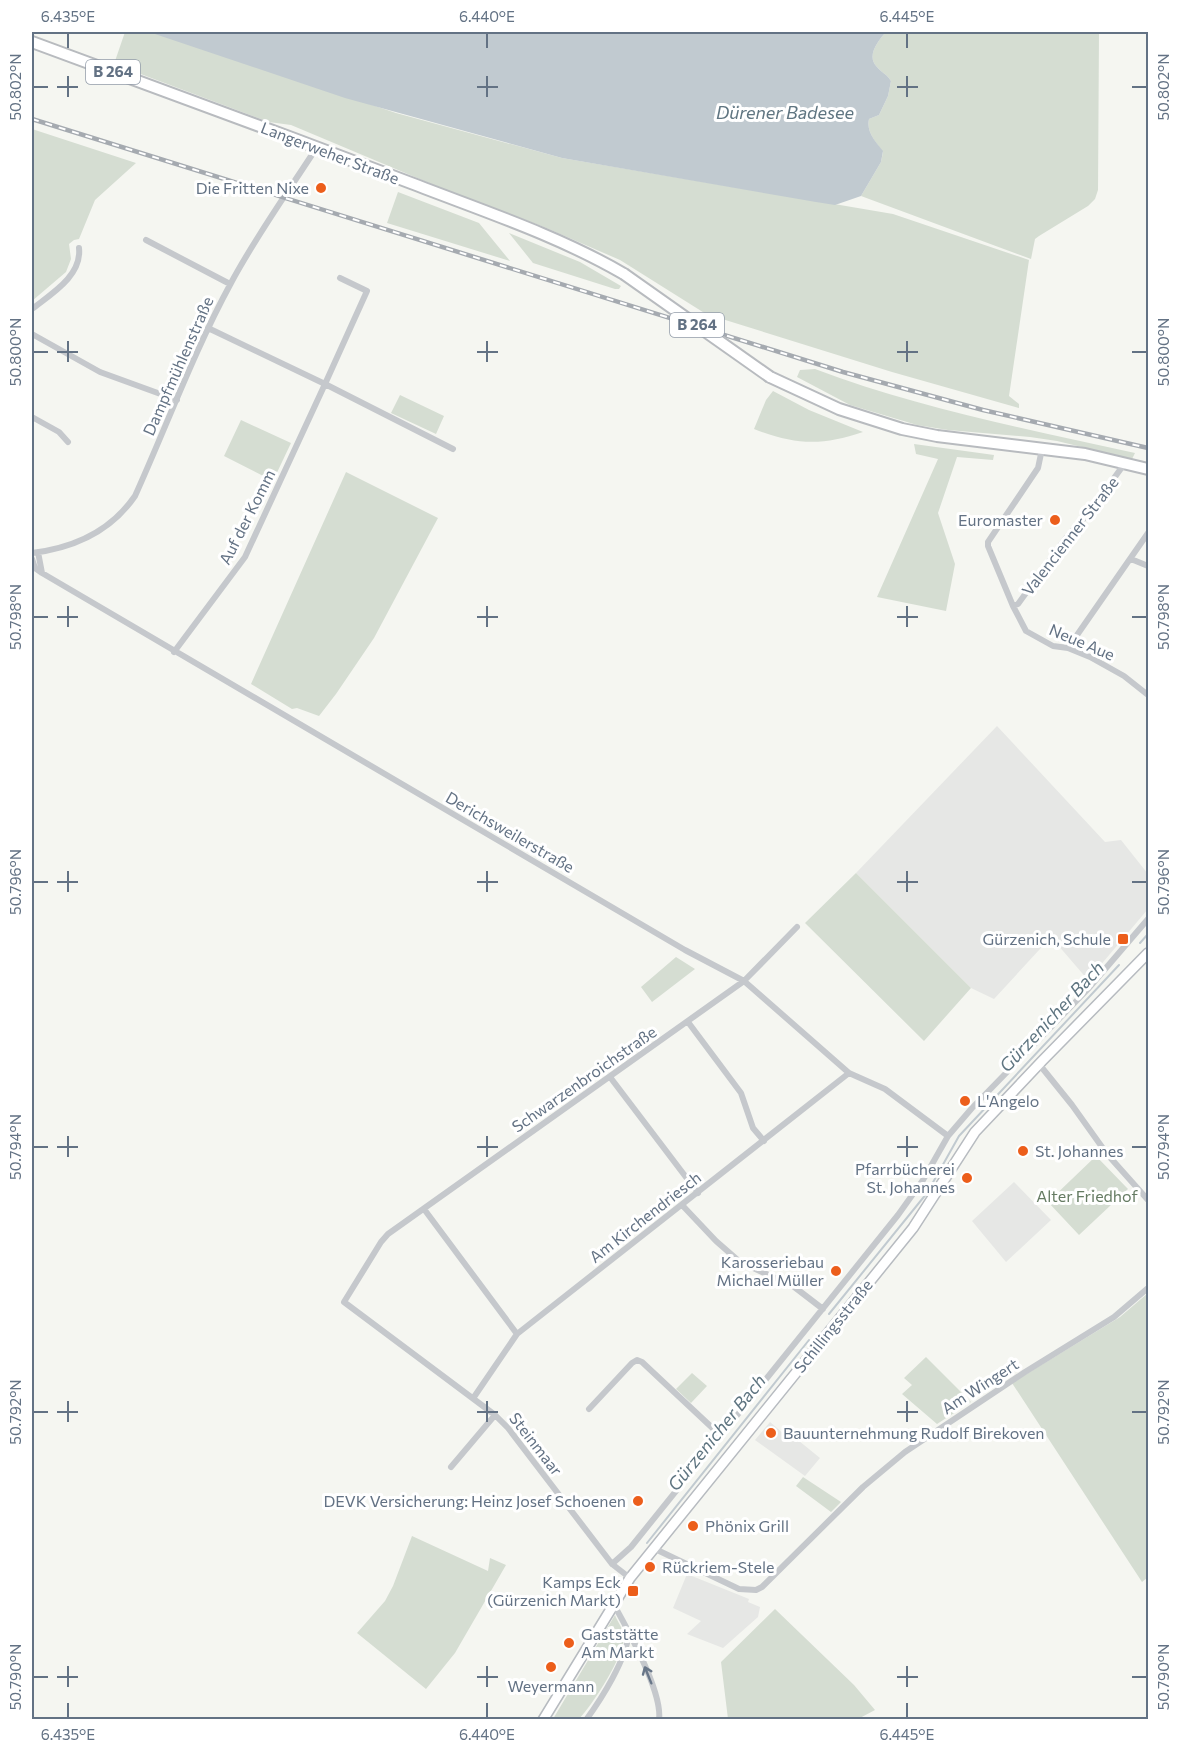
<svg xmlns="http://www.w3.org/2000/svg" width="1180" height="1751" viewBox="0 0 1180 1751" font-family="Commissioner,sans-serif">
  <style>
    .built { fill: #e6e7e5 }
    .green { fill: #d5ddd2 }
    .water { fill: #c1cad0 }
    .lines { fill: none; stroke-linecap: round; stroke-linejoin: round }
    .stream { stroke: #c1cad0; stroke-width: 2 }
    .secondary-casing { stroke: #b7bbc0; stroke-width: 12 }
    .primary-casing { stroke: #b8bbbf; stroke-width: 14 }
    .street { stroke: #c5c8cc; stroke-width: 6 }
    .secondary { stroke: #fff; stroke-width: 9 }
    .primary { stroke: #fff; stroke-width: 10 }
    .rail-casing { stroke: #a5aab0; stroke-width: 4.5 }
    .rail { stroke: #fff; stroke-width: 2; stroke-dasharray: 7; stroke-linecap: butt }
    .primary-bridge-casing { stroke: #b8bbbf; stroke-width: 14; stroke-linecap: butt }
    .primary-bridge { stroke: #fff; stroke-width: 10 }
    .oneway { stroke: #687688 }
    .ticks { fill: none; stroke: #637284; stroke-width: 2 }
    .poi-dot { fill: #ec5e1b; stroke: #fff; stroke-width: 2 }
    .labels { text-anchor: middle; stroke-width: 6; stroke-linejoin: round; paint-order: stroke }
    .shield { fill: #fff; stroke: #929ca9; stroke-width: 1.5 }
    .shield-label { font-size: 15px; font-weight: bold; fill: #637284 }
    .street-label { font-size: 16px; fill: #637284; stroke: #fff }
    .poi-label { font-size: 16px; fill: #637284; stroke: #fff; text-anchor: end }
    .park-label { font-size: 16px; fill: #657b62; stroke: #fff }
    .water-label { font-size: 18px; font-style: italic; fill: #5f7581; stroke: #fff }
    .neatline { fill: none; stroke: #637284; stroke-width: 2 }
    .ticks-label { font-size: 15px; text-anchor: middle; fill: #637284 }
  </style>
  <rect width="100%" height="100%" fill="#f5f6f1"/>
  <path class="built" d="M997,726L1105,842L1121,840L1148,874V909L1088,980L1051,937L994,999L971,988L856,873Z
    M1014,1182L1051,1220L1006,1262L972,1221Z
    M770,1422L785,1435L788,1432L820,1458L805,1476L755,1440Z
    M687,1574L749,1599L748,1602L760,1607L758,1617L723,1648L687,1634L701,1621L673,1608Z"/>
  <path class="green" d="M125,32H155L396,113L562,158L893,214L1029,260L1009,396L1019,404V408L892,372L706,314L620,260L544,227L441,188L291,125L269,122L114,64Z
    M886,32H1099L1098,190L1095,199L1088,206L1039,236L1035,239L1031,259L861,196L881,162L883,152C876,142 866,132 869,119L879,115L888,96L891,81C887,74 882,73 877,67C866,56 878,41 886,32Z
    M32,129L136,163L95,200L79,239L74,240L69,244L71,259L66,272L32,301Z
    M398,192L479,223L510,261L387,223Z
    M509,233L580,262L621,286L619,289H615L533,263Z
    M815,369C918,408 1027,429 1135,453L1132,459L1057,441L1030,437L948,430L917,425L850,405L797,377L800,370Z
    M773,391L809,410L863,432C822,446 795,445 754,429L766,400Z
    M400,395L444,416L436,434L391,413Z
    M241,420L291,443L273,481L224,456Z
    M914,444L994,455L993,460L957,457L938,513L955,564L946,611L877,597L938,459L916,454Z
    M346,472L438,518L374,638L336,694L319,716L297,708L292,709L251,684Z
    M856,873L971,988L924,1041L805,923Z
    M676,957L695,969L652,1002L641,987Z
    M1096,1156L1128,1189L1079,1235L1048,1202Z
    M1148,1293V1577L1142,1582L1012,1383L1120,1317Z
    M926,1357L971,1402L937,1424L902,1394L912,1385L904,1378Z
    M692,1373L707,1386L691,1403L676,1389Z
    M803,1477L841,1502L831,1512L796,1486Z
    M412,1536L488,1571L490,1558L506,1565L455,1653L426,1689L357,1633L385,1601L393,1586Z
    M775,1609L854,1685L875,1710L858,1719H728L721,1662Z
    M615,1615C617,1621 624,1630 624,1636C625,1655 592,1706 579,1719H553Z"/>
  <path class="water" d="M149,32H886C878,41 866,56 877,67C882,73 887,74 891,81L888,96L879,115L869,119C866,132 876,142 883,151L881,162L861,196L835,205L816,202L562,158L345,98Z"/>
  <g class="lines">
    <path class="stream" d="M1140,943L1148,934
      M829,1314L927,1193L959,1136L1119,965
      M647,1543L809,1340"/>
    <defs>
      <path id="secondary" d="M543,1720L630,1578L913,1228L975,1132L1042,1061L1148,953"/>
      <path id="primary" d="M32,42C158,88 285,135 411,183C483,211 557,235 624,274
        M770,377L839,409L902,429L937,436L1085,454L1148,469"/>
    </defs>
    <use href="#secondary" class="secondary-casing"/>
    <use href="#primary" class="primary-casing"/>
    <path class="street" d="M146,240L230,284
      M340,278L367,291L325,384L453,449
      M32,309C51,294 82,276 79,248
      M32,334L100,372L177,400
      M32,417L59,432L68,442
      M1042,449L1038,468L988,542V546L1013,606L1026,631L1053,646L1068,648L1090,657L1124,676L1148,695
      M38,552L42,573
      M32,553C73,548 111,531 135,496C167,425 194,351 231,283C256,236 288,192 317,147
      M32,559L35,568L42,573L685,950L744,981L849,1073L885,1089L948,1136
      M1131,559L1148,566
      M1013,606L1018,604L1065,539L1088,514L1125,463
      M1068,648L1148,533
      M174,652L245,557L325,384L208,328
      M688,1022L741,1093L753,1128L764,1141
      M1039,1064L1072,1105L1107,1154L1148,1200
      M610,1077L698,1193
      M682,1205L716,1241L740,1262L793,1286L823,1309
      M424,1209L517,1334
      M474,1397L517,1334L849,1073
      M589,1409L632,1363L637,1360L642,1362L721,1436
      M451,1467L495,1415
      M653,1548L739,1589L756,1590L762,1587L863,1487L905,1452L1025,1372L1114,1317L1148,1288
      M612,1564L631,1547L898,1215L923,1180L948,1136L972,1108L1088,989L1148,919
      M630,1578L612,1564L508,1428L495,1415L344,1302L381,1242L388,1234L744,981L797,927
      M613,1603C627,1628 663,1692 659,1720
      M586,1720C602,1698 626,1660 629,1633"/>
    <use href="#secondary" class="secondary"/>
    <use href="#primary" class="primary"/>
    <defs>
      <path id="rail" d="M32,119L843,372L983,410L1148,448"/>
    </defs>
    <use href="#rail" class="rail-casing"/>
    <use href="#rail" class="rail"/>
    <defs>
      <path id="primary-bridge" d="M624,274L770,377"/>
    </defs>
    <use href="#primary-bridge" class="primary-bridge-casing"/>
    <use href="#primary-bridge" class="primary-bridge"/>
  </g>
  <defs><path id="oneway-shaft" d="M-6 0H5M1.5-3L5.5 0L1.5 3" fill="none" stroke-width="1.6" stroke-linecap="round" stroke-linejoin="round" transform="scale(1.5)"/></defs>
  <use class="oneway" href="#oneway-shaft" transform="translate(648 1675) rotate(-112)"/>
  <path class="ticks" d="M68,33V48M487,33V48M907,33V48M68,76V97M487,76V97M907,76V97M33,87H48M57,87H78M477,87H498M897,87H918M1132,87H1147M68,341V362M487,341V362M907,341V362M33,352H48M57,352H78M477,352H498M897,352H918M1132,352H1147M68,606V627M487,606V627M907,606V627M33,617H48M57,617H78M477,617H498M897,617H918M1132,617H1147M68,871V892M487,871V892M907,871V892M33,882H48M57,882H78M477,882H498M897,882H918M1132,882H1147M68,1136V1157M487,1136V1157M907,1136V1157M33,1147H48M57,1147H78M477,1147H498M897,1147H918M1132,1147H1147M68,1401V1422M487,1401V1422M907,1401V1422M33,1412H48M57,1412H78M477,1412H498M897,1412H918M1132,1412H1147M68,1666V1687M487,1666V1687M907,1666V1687M33,1677H48M57,1677H78M477,1677H498M897,1677H918M1132,1677H1147M68,1703V1718M487,1703V1718M907,1703V1718"/>
  <g class="poi-dot">
    <circle cx="321" cy="188" r="6"/>
    <circle cx="1055" cy="520" r="6"/>
    <rect x="1117" y="933" width="12" height="12" rx="3"/>
    <circle cx="965" cy="1101" r="6"/>
    <circle cx="1023" cy="1151" r="6"/>
    <circle cx="967" cy="1178" r="6"/>
    <circle cx="836" cy="1271" r="6"/>
    <circle cx="771" cy="1433" r="6"/>
    <circle cx="638" cy="1501" r="6"/>
    <circle cx="693" cy="1526" r="6"/>
    <circle cx="650" cy="1567" r="6"/>
    <rect x="627" y="1585" width="12" height="12" rx="3"/>
    <circle cx="569" cy="1643" r="6"/>
    <circle cx="551" cy="1667" r="6"/>
  </g>
  <g class="labels">
    <g class="shield">
      <rect x="86" y="60" width="54" height="24" rx="4.5"/>
      <rect x="670" y="313" width="54" height="24" rx="4.5"/>
    </g>
    <g class="shield-label">
      <text x="113" y="77">B 264</text>
      <text x="697" y="330">B 264</text>
    </g>
    <g class="street-label">
      <text transform="translate(330 153) rotate(21)" y="6">Langerweher Straße</text>
      <text transform="translate(178 366) rotate(-66)" y="6">Dampfmühlenstraße</text>
      <text transform="translate(247 517) rotate(-63)" y="6">Auf der Komm</text>
      <text transform="translate(1070 536) rotate(-52)" y="6">Valencienner Straße</text>
      <text transform="translate(1082 642) rotate(23)" y="6">Neue Aue</text>
      <text transform="translate(510 832) rotate(30)" y="6">Derichsweilerstraße</text>
      <text transform="translate(584 1079) rotate(-35)" y="6">Schwarzenbroichstraße</text>
      <text transform="translate(645 1217) rotate(-38)" y="6">Am Kirchendriesch</text>
      <text transform="translate(833 1326) rotate(-51)" y="6">Schillingsstraße</text>
      <text transform="translate(980 1386) rotate(-33)" y="6">Am Wingert</text>
      <text transform="translate(536 1444) rotate(52)" y="6">Steinmaar</text>
    </g>
    <g class="poi-label">
      <text x="309" y="194">Die Fritten Nixe</text>
      <text x="1043" y="526">Euromaster</text>
      <text x="1111" y="945">Gürzenich, Schule</text>
      <text x="977" y="1107" text-anchor="start">L'Angelo</text>
      <text x="1035" y="1157" text-anchor="start">St. Johannes</text>
      <text x="955" y="1175">Pfarrbücherei<tspan x="955" dy="18">St. Johannes</tspan></text>
      <text x="824" y="1268">Karosseriebau<tspan x="824" dy="18">Michael Müller</tspan></text>
      <text x="783" y="1439" text-anchor="start">Bauunternehmung Rudolf Birekoven</text>
      <text x="626" y="1507">DEVK Versicherung: Heinz Josef Schoenen</text>
      <text x="705" y="1532" text-anchor="start">Phönix Grill</text>
      <text x="662" y="1573" text-anchor="start">Rückriem-Stele</text>
      <text x="621" y="1588">Kamps Eck<tspan x="621" dy="18">(Gürzenich Markt)</tspan></text>
      <text x="581" y="1640" text-anchor="start">Gaststätte<tspan x="581" dy="18">Am Markt</tspan></text>
      <text x="551" y="1692" text-anchor="middle">Weyermann</text>
    </g>
    <g class="park-label">
      <text x="1087" y="1202">Alter Friedhof</text>
    </g>
    <g class="water-label">
      <text x="785" y="119">Dürener Badesee</text>
      <text transform="translate(1052 1017) rotate(-47)" y="6">Gürzenicher Bach</text>
      <text transform="translate(717 1433) rotate(-51)" y="6">Gürzenicher Bach</text>
    </g>
  </g>
  <rect width="1180" height="1751" fill="none" stroke="#ffffff" stroke-width="66"/>
  <rect x="33" y="33" width="1114" height="1685" class="neatline"/>
  <g class="ticks-label">
    <text x="68" y="22">6.435°E</text>
    <text x="487" y="22">6.440°E</text>
    <text x="907" y="22">6.445°E</text>
    <text transform="translate(16 87) rotate(-90)" y="5">50.802°N</text>
    <text transform="translate(1164 87) rotate(-90)" y="5">50.802°N</text>
    <text transform="translate(16 352) rotate(-90)" y="5">50.800°N</text>
    <text transform="translate(1164 352) rotate(-90)" y="5">50.800°N</text>
    <text transform="translate(16 617) rotate(-90)" y="5">50.798°N</text>
    <text transform="translate(1164 617) rotate(-90)" y="5">50.798°N</text>
    <text transform="translate(16 882) rotate(-90)" y="5">50.796°N</text>
    <text transform="translate(1164 882) rotate(-90)" y="5">50.796°N</text>
    <text transform="translate(16 1147) rotate(-90)" y="5">50.794°N</text>
    <text transform="translate(1164 1147) rotate(-90)" y="5">50.794°N</text>
    <text transform="translate(16 1412) rotate(-90)" y="5">50.792°N</text>
    <text transform="translate(1164 1412) rotate(-90)" y="5">50.792°N</text>
    <text transform="translate(16 1677) rotate(-90)" y="5">50.790°N</text>
    <text transform="translate(1164 1677) rotate(-90)" y="5">50.790°N</text>
    <text x="68" y="1740">6.435°E</text>
    <text x="487" y="1740">6.440°E</text>
    <text x="907" y="1740">6.445°E</text>
  </g>
</svg>
